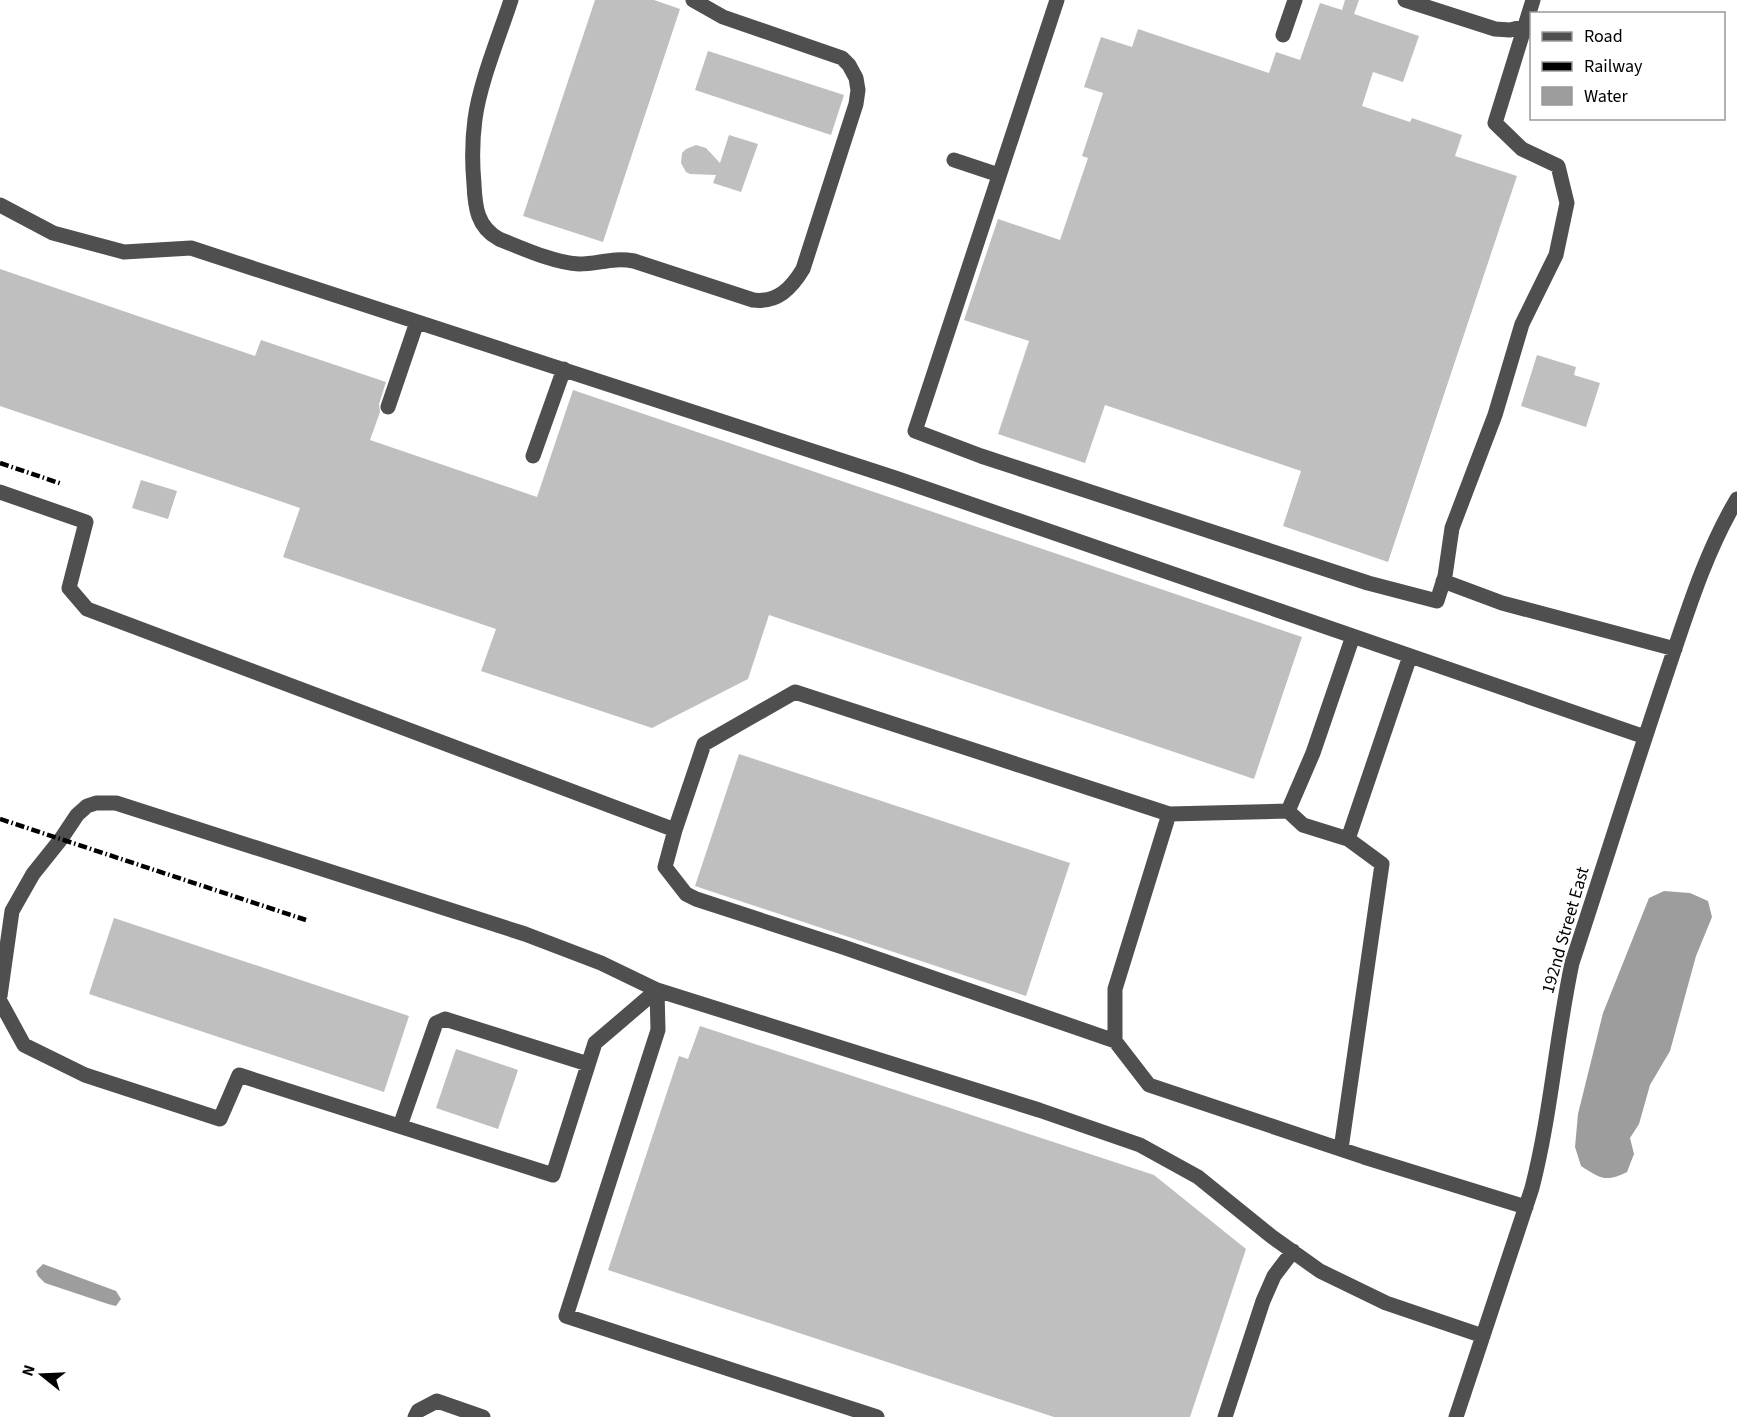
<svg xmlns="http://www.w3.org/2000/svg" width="1737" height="1417" viewBox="0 0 1737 1417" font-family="'Source Sans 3',sans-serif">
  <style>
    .water { fill: #9d9d9d }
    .building { fill: #bfbfbf }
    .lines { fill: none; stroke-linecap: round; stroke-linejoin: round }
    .minor { stroke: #4f4f4f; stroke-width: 15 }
    .rail { stroke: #000; stroke-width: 4.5; stroke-dasharray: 9 3 1.5 3; stroke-linecap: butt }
    .labels { text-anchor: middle; stroke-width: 4.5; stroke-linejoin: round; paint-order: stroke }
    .street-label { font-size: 18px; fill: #000; stroke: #fff }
  </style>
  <rect width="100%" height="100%" fill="#fff"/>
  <path class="water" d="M1664,891L1690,893L1708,901L1712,917L1696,956L1670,1051L1650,1085L1639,1124L1630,1138L1634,1154L1627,1172C1605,1183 1600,1178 1581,1166L1575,1147L1578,1114L1603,1013L1649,898Z
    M43,1264L116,1291L121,1299L116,1306L108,1304L45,1283L38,1276L36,1271Z"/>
  <path class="building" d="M595,0H654L680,9L603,242L523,216Z
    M1345,0H1359L1354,14L1419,36L1403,82L1373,72L1362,106L1410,122L1412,118L1462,135L1455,156L1517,176L1388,562L1283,526L1301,471L1105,405L1085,463L998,434L1029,341L964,320L998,219L1060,240L1088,158L1082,156L1103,93L1084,87L1101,37L1132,47L1138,29L1269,73L1276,52L1300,60L1320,3L1342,10Z
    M708,51L844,95L831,135L695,90Z
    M729,135L758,144L741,192L713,183L716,175L690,174L686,172L681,163L682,153L686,149L696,145L706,148L720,163Z
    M0,269L255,356L261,340L386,382L379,404L380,412L370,440L537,497L573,390L1302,637L1254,779L769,615L748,679L652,728L481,671L496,629L283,557L300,508L0,406Z
    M1537,355L1576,367L1574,375L1600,383L1586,427L1521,406Z
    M141,480L177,491L168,519L132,508Z
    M739,754L1070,863L1026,996L695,886Z
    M114,918L409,1016L384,1092L89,994Z
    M700,1026L1154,1175L1246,1249L1190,1417H1054L608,1270L679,1056L688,1059Z
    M456,1049L518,1070L498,1129L436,1108Z"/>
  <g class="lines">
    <path class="minor" d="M511,0C499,37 480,82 475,119C472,141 472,162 474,184C475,207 477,227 499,239C522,248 554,263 579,264C599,264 612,257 634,261L753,300C777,303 791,289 803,269L856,104L858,90L856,78L849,65L842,58L723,17L693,0
      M1057,0L915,431L981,456L1368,583L1437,601L1445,576L1452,528L1495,415L1522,324L1556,255L1567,203L1558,166L1522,149L1495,123L1533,0
      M1405,0L1495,29L1510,30L1526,26
      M1283,35L1295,0
      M954,160L999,175
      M0,205L53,233L124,252L191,248L895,478L1645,737
      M388,407L417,322
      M533,456L564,369
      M0,492L86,522L69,588L87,609L675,830
      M1443,581L1502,603L1675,649
      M1288,811L1313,753L1353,636
      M1348,839L1410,656
      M657,990L658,1030L566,1316L877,1417
      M0,996L12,911L33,874L61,839L77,815L87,806L96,803H116L525,934L601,963L657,990L1039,1110L1140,1145L1198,1177L1271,1236L1320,1271L1386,1303L1483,1336
      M0,1001L24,1045L85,1075L220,1119L239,1075L553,1175L595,1043L657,990
      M1115,1041V989L1169,814
      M400,1126L436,1023L445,1019L588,1064
      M1341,1149L1382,864L1348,839L1303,825L1288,811L1169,814L795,692L704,744L675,830L665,867L686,894L696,899L843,947L1115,1041L1149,1085L1364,1157L1526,1207
      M415,1417L418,1411L437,1401L483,1417
      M1225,1417L1263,1301L1274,1276L1293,1251
      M1456,1417L1532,1188C1551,1114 1556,1038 1572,963C1604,866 1634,769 1667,672C1687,613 1705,553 1737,499"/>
    <path class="rail" d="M0,463L62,484
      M0,819L306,920"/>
  </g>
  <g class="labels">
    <g class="street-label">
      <text transform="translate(1565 930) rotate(-74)" y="6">192nd Street East</text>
    </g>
  </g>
  <rect x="1530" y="12" width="195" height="108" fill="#ffffff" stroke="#999999" stroke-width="1.5"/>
  <rect x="1542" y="32" width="30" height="9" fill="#4f4f4f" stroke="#999999" stroke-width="1.5"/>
  <text x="1584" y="42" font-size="18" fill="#000000">Road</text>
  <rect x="1542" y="62" width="30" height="9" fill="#000000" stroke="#999999" stroke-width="1.5"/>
  <text x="1584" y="72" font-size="18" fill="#000000">Railway</text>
  <rect x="1542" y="87" width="30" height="18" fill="#9d9d9d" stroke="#999999" stroke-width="1.5"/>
  <text x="1584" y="102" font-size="18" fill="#000000">Water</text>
  <g transform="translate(42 1375) rotate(288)" stroke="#ffffff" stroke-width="4.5" paint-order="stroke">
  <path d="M0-4.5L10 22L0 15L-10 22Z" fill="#000000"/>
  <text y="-9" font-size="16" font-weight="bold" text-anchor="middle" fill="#000000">N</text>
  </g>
</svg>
